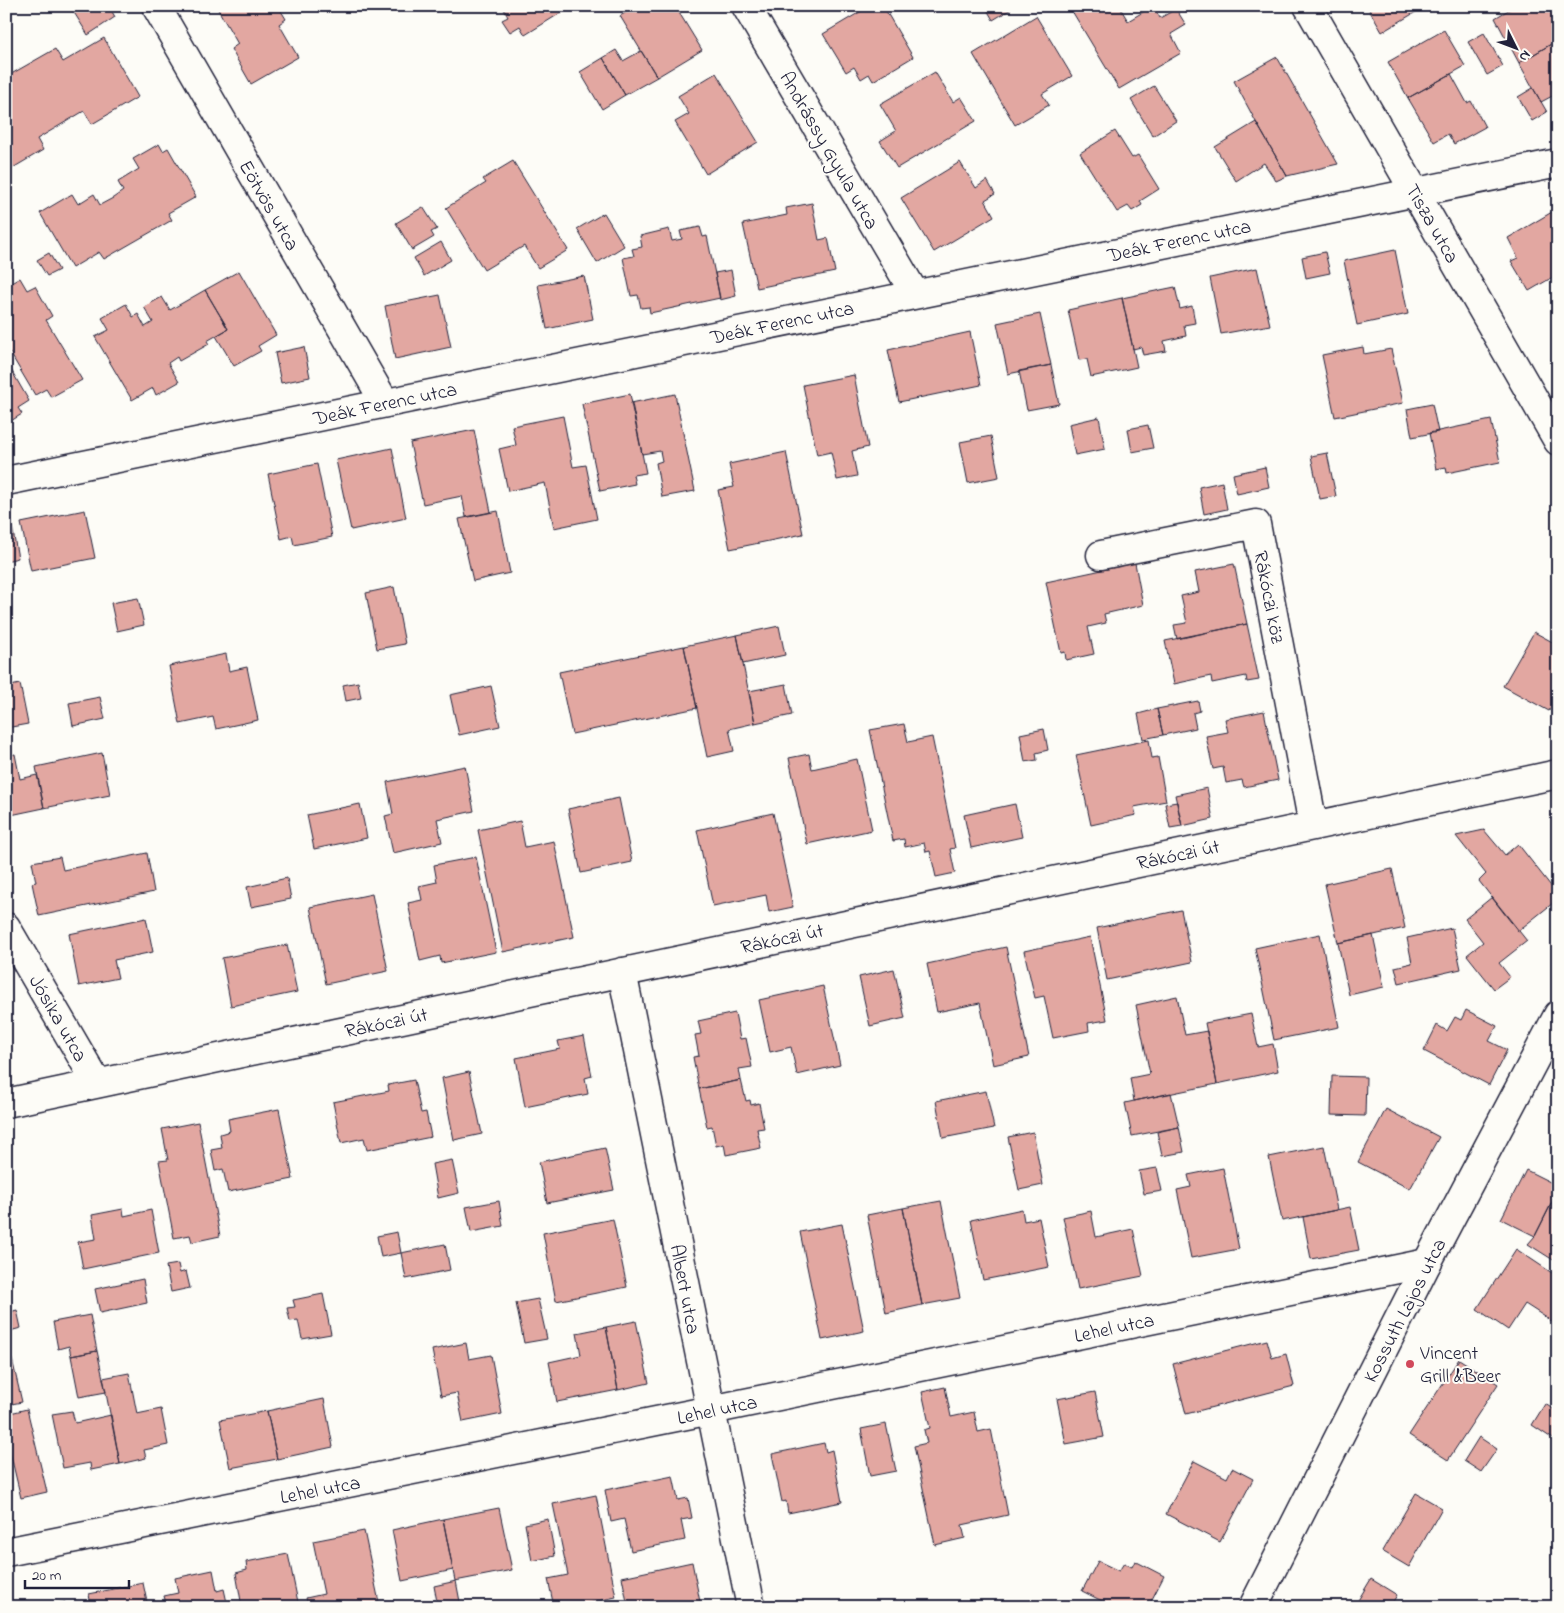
<svg xmlns="http://www.w3.org/2000/svg" width="1564" height="1613" viewBox="0 0 1564 1613" font-family="'Indie Flower',sans-serif">
  <style>
    .building { fill: #e2a7a1; stroke: #22223b }
    .lines { fill: none; stroke-linecap: round; stroke-linejoin: round }
    .street-casing { stroke: #22223b; stroke-width: 31 }
    .secondary-casing { stroke: #22223b; stroke-width: 31 }
    .street { stroke: #fdfcf7; stroke-width: 28 }
    .secondary { stroke: #fdfcf7; stroke-width: 28 }
    .poi-dot { fill: #d1495b; stroke: #fdfcf7; stroke-width: 2 }
    .labels { text-anchor: middle; stroke-width: 4; stroke-linejoin: round; paint-order: stroke }
    .street-label { font-size: 20px; fill: #22223b; stroke: #fdfcf7 }
    .poi-label { font-size: 20px; fill: #22223b; stroke: #fdfcf7; text-anchor: start }
  </style>
  <rect width="100%" height="100%" fill="#fdfcf7"/>
  <filter id="ink" filterUnits="userSpaceOnUse"><feTurbulence type="fractalNoise" baseFrequency=".02" numOctaves="2"/><feDisplacementMap in="SourceGraphic" scale="10" xChannelSelector="R" yChannelSelector="G"/><feConvolveMatrix kernelMatrix="1 2 1 2 8 2 1 2 1" color-interpolation-filters="sRGB"/></filter>
  <g filter="url(#ink)">
    <path class="building" d="M70,6H109L115,17L88,35Z
      M216,6H278L286,19L279,24L298,57L251,84L231,49L238,44Z
      M502,6H572L525,35L520,26L510,32L502,20L508,17Z
      M636,6H675L702,50L657,77L620,16Z
      M870,6H883L913,57L873,81L869,74L861,79L854,67L846,72L823,34Z
      M985,6H1016L993,20Z
      M1069,6H1119L1128,21L1153,6L1160,18L1176,9L1186,25L1171,34L1181,53L1119,89Z
      M1372,6H1426L1382,32L1368,8Z
      M1515,6H1556L1558,10V40L1519,63L1495,18Z
      M1036,16L1072,76L1042,94L1049,105L1015,125L973,54Z
      M1444,30L1465,66L1408,98L1388,62Z
      M1484,33L1503,66L1487,75L1468,42Z
      M104,38L138,97L92,124L84,111L37,139L43,150L6,172V77L55,49L63,62Z
      M1558,40V93L1541,102L1519,63Z
      M616,50L623,61L641,51L657,77L625,95L603,58Z
      M1277,57L1338,164L1287,176L1256,122L1234,81Z
      M603,58L625,95L602,109L580,72Z
      M935,72L953,102L961,97L976,121L897,168L880,141L896,131L880,104Z
      M716,73L758,142L706,174L675,122L689,114L678,96Z
      M1451,74L1467,103L1471,101L1485,127L1454,144L1448,134L1434,142L1408,98Z
      M1154,86L1176,121L1153,136L1131,100Z
      M1533,88L1547,112L1532,121L1518,97Z
      M1256,122L1287,176L1276,181L1264,163L1236,181L1215,147Z
      M1115,131L1132,158L1138,155L1159,189L1140,201L1142,205L1132,211L1128,206L1117,212L1080,153Z
      M159,144L163,151L168,148L196,197L168,213L172,220L104,259L99,252L72,268L40,213L72,194L78,204L94,194L100,205L113,198L123,191L118,182L139,169L133,159Z
      M513,161L568,250L538,268L524,246L484,270L446,208L486,183L483,179Z
      M960,162L976,188L987,180L995,194L985,200L994,216L934,252L901,198Z
      M812,203L819,240L828,238L835,272L757,288L743,224L787,215L786,208Z
      M423,207L437,229L431,232L434,237L412,250L396,223Z
      M1552,212L1558,221V274L1529,291L1511,261L1518,258L1508,238Z
      M604,213L624,246L597,263L577,229Z
      M700,227L703,237L707,236L720,298L650,313L649,307L641,308L638,295L631,296L623,258L634,256L632,249L642,247L640,236L669,229L672,241L682,239L680,231Z
      M441,242L451,260L424,276L414,258Z
      M1395,250L1408,314L1357,325L1344,261Z
      M1325,252L1330,273L1306,278L1302,257Z
      M49,253L59,270L47,276L37,260Z
      M1257,268L1270,325L1221,334L1210,278Z
      M731,270L736,296L720,300L715,273Z
      M239,271L276,335L258,346L261,351L234,366L216,336L228,329L205,290Z
      M584,276L593,319L547,329L538,285Z
      M20,278L27,290L35,286L52,316L46,320L82,380L51,397L46,389L35,395L6,346V286Z
      M1175,287L1180,309L1192,306L1195,323L1184,325L1186,336L1164,341L1166,351L1143,355L1141,347L1133,349L1122,298Z
      M205,290L228,329L207,341L209,344L179,361L177,357L168,363L179,382L156,395L153,388L132,400L95,337L109,330L102,318L126,304L133,317L138,314L145,327L153,322L144,307L162,297L170,310Z
      M440,295L451,347L395,359L385,306Z
      M1122,298L1137,367L1091,377L1087,359L1079,360L1068,310Z
      M1040,314L1051,365L1008,374L997,323Z
      M970,332L981,385L899,402L888,350Z
      M304,347L310,377L281,383L275,353Z
      M1363,347L1364,354L1391,349L1403,403L1335,417L1322,355Z
      M6,361L29,401L18,408L22,414L6,424Z
      M1051,365L1059,404L1027,410L1019,371Z
      M854,375L868,447L852,451L857,476L837,480L831,452L817,455L803,385Z
      M630,394L646,473L633,475L635,484L600,491L582,404Z
      M675,394L695,491L662,497L656,463L662,461L660,451L642,454L631,403Z
      M1432,404L1438,432L1412,437L1407,409Z
      M563,416L573,467L586,465L597,519L554,528L545,483L508,491L499,449L516,445L512,426Z
      M1099,417L1105,449L1075,455L1069,424Z
      M1491,420L1500,462L1447,473L1446,467L1436,469L1429,433Z
      M1148,425L1153,448L1132,452L1128,429Z
      M474,430L491,512L466,517L462,496L423,504L410,443Z
      M991,436L999,477L968,483L960,442Z
      M392,448L406,518L351,530L336,460Z
      M786,452L803,534L730,549L718,490L734,487L729,464Z
      M1327,453L1336,496L1320,499L1311,456Z
      M317,464L332,537L294,545L292,536L281,539L268,474Z
      M1265,467L1269,487L1237,494L1233,474Z
      M1222,482L1227,509L1204,514L1199,487Z
      M85,510L95,558L31,571L21,523Z
      M498,511L510,573L473,581L459,519Z
      M11,521L18,558L6,561V522Z
      M1135,563L1143,605L1104,614L1106,623L1088,627L1094,654L1066,660L1065,652L1061,653L1046,582Z
      M1234,564L1247,624L1177,639L1174,625L1187,623L1181,596L1199,592L1195,572Z
      M394,587L405,644L377,649L366,593Z
      M138,598L144,625L117,631L111,603Z
      M1247,624L1259,680L1247,682L1246,676L1212,683L1211,676L1174,684L1165,641Z
      M779,626L785,655L743,664L737,635Z
      M1534,632L1558,645V695L1549,711L1503,686Z
      M737,635L755,723L729,729L734,751L707,757L684,646Z
      M684,646L697,708L572,734L559,672Z
      M226,654L229,671L247,667L258,720L216,729L213,717L180,724L169,666Z
      M358,682L361,698L346,701L343,685Z
      M20,684L28,724L6,728V687Z
      M786,684L792,715L755,723L749,691Z
      M491,686L500,726L459,735L450,695Z
      M100,697L105,719L73,726L69,703Z
      M1198,701L1200,711L1193,713L1196,728L1163,735L1157,709Z
      M1157,709L1163,735L1143,739L1138,714Z
      M1264,711L1278,780L1244,787L1242,780L1226,783L1223,767L1213,769L1206,736L1228,732L1225,719Z
      M904,724L908,742L932,737L955,848L950,849L955,873L936,877L930,851L926,852L924,843L905,847L904,839L893,841L870,730Z
      M1044,729L1048,750L1036,753L1037,760L1025,762L1020,734Z
      M1149,740L1152,758L1158,757L1166,801L1134,807L1136,815L1091,825L1076,755Z
      M102,753L110,795L44,808L36,767Z
      M15,754L20,779L37,775L44,808L6,816V756Z
      M809,754L812,769L857,759L872,830L807,844L789,758Z
      M465,766L474,811L437,819L442,842L393,853L385,816L393,814L387,782Z
      M1207,788L1213,819L1182,826L1175,795Z
      M619,798L632,862L581,873L568,809Z
      M1177,802L1182,826L1170,828L1165,804Z
      M360,804L367,838L314,849L307,815Z
      M1015,804L1022,837L971,848L964,815Z
      M773,813L793,907L769,912L766,895L713,906L697,830Z
      M520,821L525,847L554,841L574,937L503,952L478,830Z
      M1484,830L1505,855L1518,844L1558,895V899L1518,931L1479,881L1486,874L1456,836Z
      M147,853L154,892L39,916L32,883L36,882L32,862L60,857L63,870Z
      M476,857L496,952L441,963L440,956L420,961L408,903L422,900L419,886L437,882L434,865Z
      M1392,869L1405,928L1338,943L1325,884Z
      M287,878L291,899L251,907L247,887Z
      M372,894L388,971L326,984L310,907Z
      M1492,897L1527,941L1499,963L1510,977L1494,989L1467,955L1483,942L1465,919Z
      M1181,910L1192,962L1107,980L1097,928Z
      M146,918L153,952L114,960L118,978L79,986L69,934Z
      M1452,928L1461,969L1399,983L1395,967L1412,963L1407,938Z
      M1320,934L1339,1027L1274,1040L1255,948Z
      M1373,935L1384,987L1349,995L1338,943Z
      M1090,937L1107,1020L1088,1023L1089,1031L1053,1038L1044,996L1035,998L1024,951Z
      M287,945L297,992L231,1006L222,958Z
      M1006,947L1029,1057L993,1065L980,1003L937,1012L927,964Z
      M894,969L905,1018L870,1026L859,977Z
      M823,986L840,1065L797,1075L791,1047L770,1052L759,1000Z
      M1177,996L1185,1035L1207,1031L1217,1084L1134,1101L1130,1078L1150,1074L1136,1005Z
      M1466,1010L1497,1026L1489,1041L1507,1050L1489,1085L1424,1051L1437,1025L1447,1031L1455,1017L1461,1020Z
      M735,1013L740,1039L746,1038L752,1067L739,1069L741,1080L699,1089L693,1057L699,1056L695,1035L701,1034L698,1021Z
      M1251,1014L1258,1047L1273,1044L1278,1071L1217,1084L1205,1023Z
      M584,1036L592,1076L585,1078L588,1094L525,1107L516,1058L560,1049L558,1041Z
      M469,1072L482,1134L454,1140L442,1078Z
      M1332,1076L1366,1077L1365,1116L1331,1115Z
      M414,1080L421,1113L426,1112L431,1137L367,1150L364,1138L341,1143L333,1102L389,1091L388,1085Z
      M741,1080L746,1101L750,1100L751,1105L759,1103L764,1128L757,1129L761,1148L726,1155L724,1144L716,1146L712,1126L707,1127L699,1089Z
      M986,1091L994,1128L943,1138L936,1101Z
      M1171,1093L1179,1127L1132,1136L1125,1103Z
      M279,1109L293,1179L228,1192L223,1169L215,1171L211,1150L222,1148L220,1134L230,1131L228,1119Z
      M1386,1109L1439,1137L1410,1189L1358,1162Z
      M198,1122L220,1236L192,1242L190,1235L174,1238L159,1161L168,1160L162,1129Z
      M1179,1127L1184,1152L1162,1156L1157,1132Z
      M1033,1132L1043,1185L1019,1190L1008,1137Z
      M1324,1146L1337,1210L1282,1221L1269,1157Z
      M605,1148L614,1190L547,1203L539,1162Z
      M452,1160L459,1193L438,1198L432,1164Z
      M1157,1168L1162,1191L1144,1194L1139,1171Z
      M1223,1168L1239,1249L1191,1258L1177,1190L1191,1187L1188,1175Z
      M1526,1170L1558,1186V1191L1535,1236L1501,1219Z
      M1554,1198L1558,1201L1556,1229H1558V1263L1528,1244L1535,1236Z
      M499,1201L503,1226L471,1232L466,1207Z
      M941,1201L960,1298L922,1305L903,1208Z
      M1350,1207L1359,1250L1311,1259L1303,1217Z
      M903,1208L922,1305L886,1313L867,1215Z
      M123,1209L124,1216L151,1210L159,1253L83,1269L78,1242L96,1239L92,1215Z
      M1022,1209L1024,1221L1039,1218L1049,1267L983,1280L971,1220Z
      M1091,1211L1096,1237L1133,1229L1143,1276L1078,1289L1063,1217Z
      M613,1219L627,1287L556,1301L543,1233Z
      M842,1224L864,1331L822,1340L800,1232Z
      M397,1232L401,1253L381,1257L377,1236Z
      M445,1244L450,1270L406,1279L401,1253Z
      M1516,1249L1558,1277V1316L1553,1322L1525,1304L1508,1330L1477,1309Z
      M178,1264L180,1273L186,1271L190,1288L171,1292L166,1266Z
      M143,1279L147,1303L100,1313L95,1289Z
      M323,1294L331,1334L302,1339L298,1320L290,1321L287,1308L295,1307L293,1300Z
      M538,1299L547,1339L524,1343L516,1303Z
      M17,1310L21,1328L6,1332V1313Z
      M90,1315L97,1351L71,1356L69,1346L58,1349L53,1322Z
      M636,1321L649,1383L618,1390L606,1327Z
      M606,1327L618,1390L557,1402L549,1362L581,1355L577,1333Z
      M1267,1340L1272,1358L1286,1354L1294,1386L1186,1414L1173,1364Z
      M466,1343L469,1359L491,1355L502,1414L463,1422L457,1393L441,1396L432,1350Z
      M97,1351L106,1392L79,1397L71,1356Z
      M12,1359L22,1402L6,1405V1360Z
      M1459,1359L1498,1384L1448,1460L1409,1435Z
      M129,1373L137,1414L161,1409L168,1445L144,1450L146,1458L120,1464L103,1378Z
      M945,1387L951,1417L974,1412L978,1432L991,1429L1008,1515L962,1525L965,1538L935,1545L914,1446L927,1443L924,1430L930,1428L922,1392Z
      M1095,1392L1104,1437L1066,1444L1057,1399Z
      M324,1399L333,1447L277,1459L267,1411Z
      M1545,1404L1558,1412V1432L1553,1439L1532,1425Z
      M27,1409L47,1492L21,1498L6,1435V1414Z
      M72,1411L75,1423L111,1415L120,1464L91,1470L90,1463L63,1468L52,1414Z
      M267,1411L277,1459L230,1468L220,1420Z
      M886,1424L896,1471L870,1476L861,1429Z
      M1479,1437L1497,1449L1481,1472L1464,1461Z
      M824,1443L826,1452L832,1450L842,1502L788,1513L786,1501L782,1502L772,1454Z
      M1194,1461L1227,1478L1232,1468L1253,1479L1220,1542L1166,1514Z
      M673,1476L678,1500L688,1498L692,1518L681,1520L685,1540L631,1551L624,1519L611,1522L605,1490Z
      M1416,1493L1442,1508L1409,1567L1382,1551Z
      M596,1495L616,1597L570,1607H554L548,1579L568,1575L553,1504Z
      M499,1508L512,1570L455,1581L443,1519Z
      M443,1519L453,1570L402,1581L392,1530Z
      M548,1519L555,1556L532,1561L525,1524Z
      M364,1531L380,1607H308L306,1598L324,1594L313,1541Z
      M288,1554L299,1607H242L236,1573L247,1570L246,1562Z
      M1098,1561L1119,1571L1124,1563L1132,1567L1135,1561L1164,1576L1148,1607H1101L1104,1602L1082,1591Z
      M692,1562L701,1607H628L622,1577Z
      M213,1570L217,1591L224,1589L228,1607H167L164,1596L178,1593L175,1578Z
      M1371,1579L1397,1595L1390,1607H1354Z
      M456,1581L461,1607H438L434,1586Z
      M143,1583L148,1607H91L89,1594Z
      M65,1602L66,1607H42Z"/>
    <g class="lines">
      <defs>
        <path id="street" d="M156,6L385,403
          M746,6L915,294
          M1308,6L1558,441
          M6,481L1558,163
          M1101,555L1256,524L1313,825
          M6,927L97,1083
          M622,972L751,1607
          M6,1103L1558,774
          M6,1552L711,1410L1427,1263"/>
        <path id="secondary" d="M1253,1607L1427,1263L1558,1015"/>
      </defs>
      <use href="#street" class="street-casing"/>
      <use href="#secondary" class="secondary-casing"/>
      <use href="#street" class="street"/>
      <use href="#secondary" class="secondary"/>
    </g>
  </g>
  <circle class="poi-dot" cx="1410" cy="1364" r="5"/>
  <g class="labels">
    <g class="street-label">
      <text transform="translate(830 150) rotate(60)" y="7">Andrássy Gyula utca</text>
      <text transform="translate(270 205) rotate(60)" y="7">Eötvös utca</text>
      <text transform="translate(1433 223) rotate(60)" y="7">Tisza utca</text>
      <text transform="translate(1179 240) rotate(-12)" y="7">Deák Ferenc utca</text>
      <text transform="translate(782 322) rotate(-12)" y="7">Deák Ferenc utca</text>
      <text transform="translate(385 403) rotate(-12)" y="7">Deák Ferenc utca</text>
      <text transform="translate(1270 597) rotate(79)" y="7">Rákóczi köz</text>
      <text transform="translate(1178 854) rotate(-12)" y="7">Rákóczi út</text>
      <text transform="translate(782 938) rotate(-12)" y="7">Rákóczi út</text>
      <text transform="translate(59 1018) rotate(60)" y="7">Jósika utca</text>
      <text transform="translate(386 1022) rotate(-12)" y="7">Rákóczi út</text>
      <text transform="translate(686 1289) rotate(79)" y="7">Albert utca</text>
      <text transform="translate(1404 1310) rotate(-63)" y="7">Kossuth Lajos utca</text>
      <text transform="translate(1114 1327) rotate(-12)" y="7">Lehel utca</text>
      <text transform="translate(717 1409) rotate(-12)" y="7">Lehel utca</text>
      <text transform="translate(320 1489) rotate(-11)" y="7">Lehel utca</text>
    </g>
    <g class="poi-label">
      <text x="1420" y="1359">Vincent<tspan x="1420" dy="23">Grill &amp;Beer</tspan></text>
    </g>
  </g>
  <rect width="1564" height="1613" fill="none" stroke="#fdfcf7" stroke-width="25"/>
  <rect x="12" y="12" width="1539" height="1588" fill="none" stroke="#22223b" stroke-width="2" filter="url(#ink)"/>
  <g transform="translate(1516 48) rotate(132)" stroke="#fdfcf7" stroke-width="4" paint-order="stroke">
  <path d="M0-4L9 19L0 12L-9 19Z" fill="#22223b"/>
  <text y="-8" font-size="14" font-weight="bold" text-anchor="middle" fill="#22223b">N</text>
  </g>
  <path d="M25 1580v8h104v-8" fill="none" stroke="#22223b" stroke-width="2.5"/>
  <text x="32" y="1580" font-size="15" fill="#22223b" stroke="#fdfcf7" stroke-width="4" paint-order="stroke">20 m</text>
</svg>
